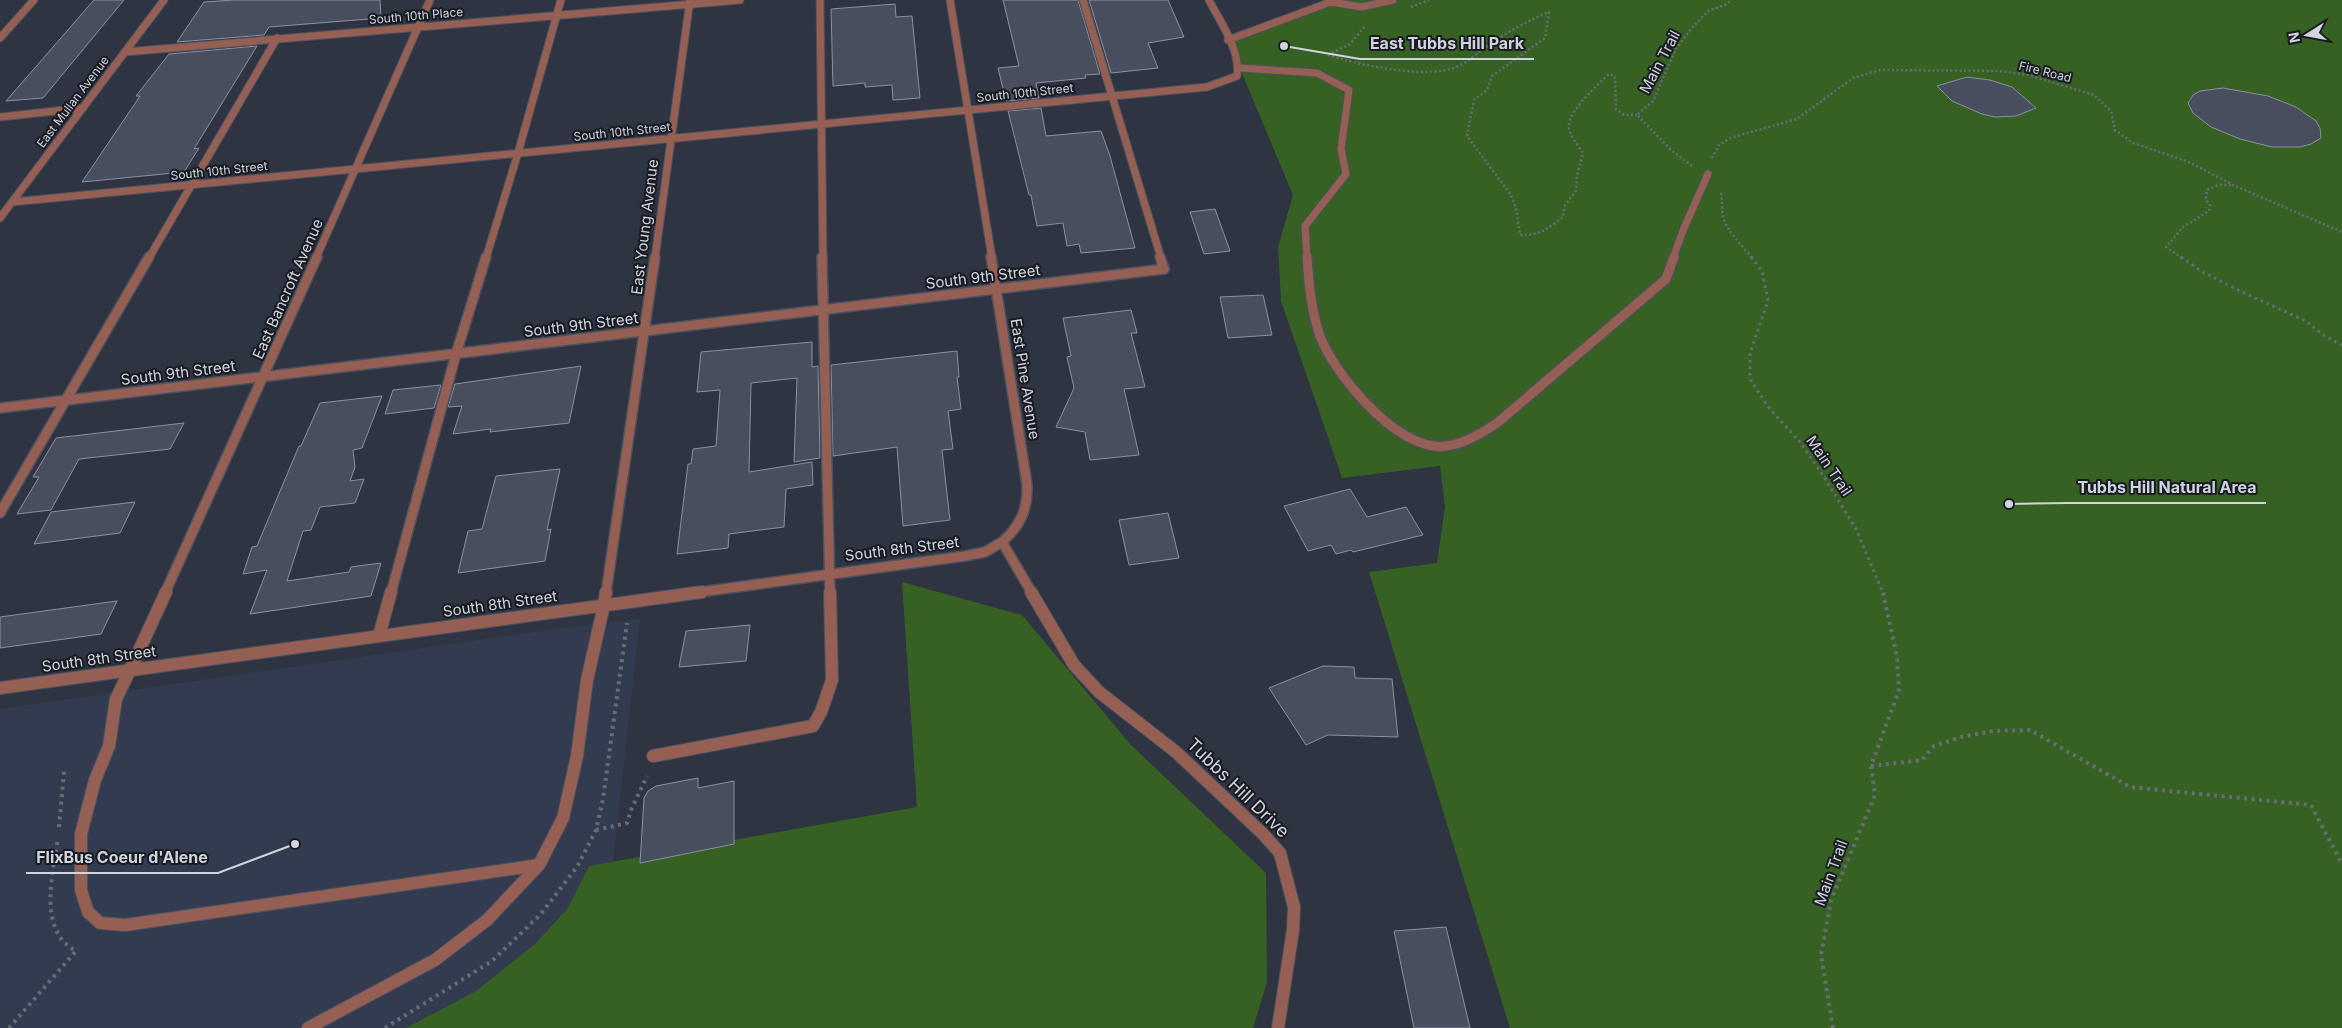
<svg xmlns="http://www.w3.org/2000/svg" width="2342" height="1028" viewBox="0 0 2342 1028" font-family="Inter,sans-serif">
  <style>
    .built { fill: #333b50 }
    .green { fill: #376122 }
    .building { fill: #484e5e; stroke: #8991a3 }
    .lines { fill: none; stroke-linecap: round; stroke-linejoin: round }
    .lane-far2-casing { stroke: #4b515e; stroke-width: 9 }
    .lane-far1-casing { stroke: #4b515e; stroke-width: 12 }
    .lane-casing { stroke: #4b515e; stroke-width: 14 }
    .street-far2-casing { stroke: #4b515e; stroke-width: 9 }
    .street-far1-casing { stroke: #4b515e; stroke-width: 12 }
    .street-casing { stroke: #4b515e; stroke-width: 14 }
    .path-far2 { stroke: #666c78; stroke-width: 2.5; stroke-dasharray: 2 2.5; stroke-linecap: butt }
    .path-far1 { stroke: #666c78; stroke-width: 3; stroke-dasharray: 2.5 4; stroke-linecap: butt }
    .path { stroke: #666c78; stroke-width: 4; stroke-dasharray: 3 4.5; stroke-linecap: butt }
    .lane-far2 { stroke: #965f53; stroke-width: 7 }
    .lane-far1 { stroke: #965f53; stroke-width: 9 }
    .lane { stroke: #965f53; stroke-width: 12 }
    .street-far2 { stroke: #965f53; stroke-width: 7 }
    .street-far1 { stroke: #965f53; stroke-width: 9 }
    .street { stroke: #965f53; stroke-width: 12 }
    .labels { text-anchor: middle; stroke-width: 4; stroke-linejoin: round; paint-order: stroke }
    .far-street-label { font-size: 12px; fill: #d0d4de; stroke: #191b22 }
    .street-label { font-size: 15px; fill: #d0d4de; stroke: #191b22 }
    .near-street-label { font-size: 18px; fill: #d0d4de; stroke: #191b22 }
    .leader { fill: none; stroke: #d0d4de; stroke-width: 2 }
    .callout-dot { fill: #d0d4de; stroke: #191b22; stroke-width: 2 }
    .callout-label { font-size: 16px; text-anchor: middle; font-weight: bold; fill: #d0d4de; stroke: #191b22; stroke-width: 4; stroke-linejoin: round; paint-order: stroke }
  </style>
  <rect width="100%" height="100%" fill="#2e3442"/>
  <path class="built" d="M640,619L613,862L589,866L568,908L536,943L476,991L406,1028H0V709L562,628Z"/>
  <path class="green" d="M1336,0H2342V1028H1510L1369,572L1437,563L1445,507L1440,466L1342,478L1281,301L1278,247L1293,195L1228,40Z
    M902,582L1022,615L1131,745L1266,873L1267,982L1253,1028H406L476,991L536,943L568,908L589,866L917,807Z"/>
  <path class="building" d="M94,0H124L43,98L6,101Z
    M234,0H380L381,18L269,27L264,35L177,42L204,2Z
    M1003,0H1078L1100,74L1085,75L1086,78L1036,83L1039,98L1006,101L998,68L1019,66Z
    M1089,0H1168L1184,37L1148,43L1158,68L1111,73Z
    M895,4L896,17L912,16L920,98L893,100L892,85L865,87V83L833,86L831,9Z
    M257,46L194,149L199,148L184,172L82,182L140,96H136L169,54Z
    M1967,77L1990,80L2012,87L2036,108L2016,116L1995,117L1982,114L1952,101L1937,86Z
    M2223,88L2268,96L2296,107L2316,121L2320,128L2321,138L2311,144L2300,147H2272L2240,139L2211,127L2193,113L2188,103L2193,95L2200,91Z
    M1041,108L1046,136L1101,131L1110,156L1135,248L1081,253L1079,244L1067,246L1063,223L1037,226L1031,195H1029L1008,111Z
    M1215,209L1230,251L1204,254L1190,212Z
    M1263,295L1272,335L1228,338L1220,297Z
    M1131,310L1137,333H1131L1145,387L1124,389L1139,455L1090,460L1085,432L1056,427L1074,388L1067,357L1071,356L1063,318Z
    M812,342V367L818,366L820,458L794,462L797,378L751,383L749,472L812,462L813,485L786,489L784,527L729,534L728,548L677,554L688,464H691L693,449L716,446L720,390L697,392L701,352Z
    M957,351L959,377H957L961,409L948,411L953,449L942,450L950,520L903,526L897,447L833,456L831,365Z
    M581,366L569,423L490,432L491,429L453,434L462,406L448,407L455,384Z
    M441,385L434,408L385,414L393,390Z
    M382,396L362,448L353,450L355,467L350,481L364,479L355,503L320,507L311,530L303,531L287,581L349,572L351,567L381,563L371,596L250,614L267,570L243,574L252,547L257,546L299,446H301L320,403Z
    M184,423L170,449L79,459L51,510L17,514L39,477H33L56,438Z
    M560,469L547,530L551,529L545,561L458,573L468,531L482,529L496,476Z
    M1350,489L1367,517L1406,507L1423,535L1353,552L1351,550L1336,554L1331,545L1308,551L1284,506Z
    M135,502L120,533L34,544L51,512Z
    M1168,513L1179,558L1129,565L1119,520Z
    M117,601L101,634L0,648V617Z
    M750,625L746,661L679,667L686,631Z
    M1323,666L1354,667L1355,678L1392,679L1398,737L1328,735L1306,745L1269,688Z
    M698,778V788L734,781V844L640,863L644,798L648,791L656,786Z
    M1446,927L1470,1028H1414L1394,931Z"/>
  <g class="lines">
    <defs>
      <path id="lane-far2" d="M820,0L823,258
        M1083,0L1161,258
        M1331,2L1362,7L1393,0
        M0,38L34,0
        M1239,68L1317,73L1349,90L1341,149L1346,174L1305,226L1307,258
        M149,258L277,38
        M486,258L518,153L561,0
        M1673,258L1684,228L1708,174"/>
      <path id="lane-far1" d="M822,257L830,593
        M1160,257L1164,269
        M1307,257C1309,283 1311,311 1320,336C1335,375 1390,440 1434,446C1456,449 1479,435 1497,423L1666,279L1674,257
        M0,513L149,257
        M391,593L456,354L486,257"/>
      <path id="lane" d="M379,636L391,592
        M130,670L116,699L109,746L95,780L81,834V890L88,912L100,923L125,925L539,865
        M653,756L813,726L821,712L832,680L830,592
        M308,1028L435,960L487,920L539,865L563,818L577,756L587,680L604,605"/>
      <path id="street-far2" d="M950,0L992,258
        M1228,40L1336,0
        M125,52L740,0
        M0,117L83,108
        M12,202L1207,87L1237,76C1241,50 1220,22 1209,0
        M0,218L164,0
        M316,258L430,0
        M655,258L690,0"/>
      <path id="street-far1" d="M991,257L1027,484C1028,509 1021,525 1002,542L1032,593
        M0,408L1164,269
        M165,593L317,257
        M606,593L655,257
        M693,593L965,556L985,552L1002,542"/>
      <path id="street" d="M1031,592L1074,665L1099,692L1176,752L1263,834L1280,853L1294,907L1293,930L1278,1028
        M604,605L606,592
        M130,670L166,592
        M0,688L702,592"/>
    </defs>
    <use href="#lane-far2" class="lane-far2-casing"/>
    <use href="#lane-far1" class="lane-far1-casing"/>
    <use href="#lane" class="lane-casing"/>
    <use href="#street-far2" class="street-far2-casing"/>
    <use href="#street-far1" class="street-far1-casing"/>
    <use href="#street" class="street-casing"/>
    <path class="path-far2" d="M1411,7L1429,0
      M1328,55C1359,65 1431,81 1460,65C1467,62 1473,57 1479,52C1501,36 1524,22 1549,12L1545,38L1492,76L1487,90L1474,100L1467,136L1511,195L1516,208L1520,235C1539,236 1549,228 1563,217L1565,205L1576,191L1577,176L1583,153C1579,146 1567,133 1569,124C1572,108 1597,85 1609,74L1613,75L1615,78L1616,109L1624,115H1637
      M1328,55L1350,44L1366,25
      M1712,158L1719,145L1730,138L1797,119L1853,78L1880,70L2000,71L2028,75L2094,95L2111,111L2115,130L2133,143L2189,162L2233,185L2342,232
      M1692,166L1670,149L1637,115L1653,101L1676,49L1691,29L1708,11L1727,4L1731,0
      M1721,193C1723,201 1721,208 1723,216C1726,231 1743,246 1752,258
      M2182,258L2166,247L2183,227L2209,211L2210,205L2206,199L2207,190L2218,185H2233"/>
    <path class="path-far1" d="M1751,257L1762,271L1768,301L1750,353V379L1769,408L1800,442L1822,474L1856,529L1883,593
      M2181,257L2201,271L2242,292L2306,321L2323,335L2342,345"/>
    <path class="path" d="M1871,766L1922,760L1934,746L1961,737L1993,731L2030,730L2130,787L2311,805L2342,864
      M59,827L64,771
      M596,830L627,823L631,810L647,776
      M9,1028L76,951C37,931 53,873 58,838
      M385,1028L492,961L540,915L577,867L596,830L603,799L627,623
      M1833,1028L1821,955L1831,900L1875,795L1871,766L1899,690L1897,657L1883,592"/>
    <use href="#lane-far2" class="lane-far2"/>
    <use href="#lane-far1" class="lane-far1"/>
    <use href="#lane" class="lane"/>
    <use href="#street-far2" class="street-far2"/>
    <use href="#street-far1" class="street-far1"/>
    <use href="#street" class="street"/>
  </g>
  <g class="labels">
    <g class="far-street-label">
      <text transform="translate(416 16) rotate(-5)" y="4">South 10th Place</text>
      <text transform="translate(2045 72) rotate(14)" y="4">Fire Road</text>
      <text transform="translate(1025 93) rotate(-6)" y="4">South 10th Street</text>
      <text transform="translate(73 102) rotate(-53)" y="4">East Mullan Avenue</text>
      <text transform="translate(622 132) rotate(-6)" y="4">South 10th Street</text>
      <text transform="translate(219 171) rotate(-6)" y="4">South 10th Street</text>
    </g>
    <g class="street-label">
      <text transform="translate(1660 62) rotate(-62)" y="5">Main Trail</text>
      <text transform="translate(645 227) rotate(-83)" y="5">East Young Avenue</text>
      <text transform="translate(983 277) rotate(-7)" y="5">South 9th Street</text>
      <text transform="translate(288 289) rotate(-66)" y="5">East Bancroft Avenue</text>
      <text transform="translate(581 325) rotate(-7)" y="5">South 9th Street</text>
      <text transform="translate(178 373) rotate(-7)" y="5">South 9th Street</text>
      <text transform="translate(1025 379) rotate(81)" y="5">East Pine Avenue</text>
      <text transform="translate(1829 466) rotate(56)" y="5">Main Trail</text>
      <text transform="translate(902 549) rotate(-7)" y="5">South 8th Street</text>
      <text transform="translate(500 604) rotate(-8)" y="5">South 8th Street</text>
      <text transform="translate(99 659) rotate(-8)" y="5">South 8th Street</text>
      <text transform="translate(1831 873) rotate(-70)" y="5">Main Trail</text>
    </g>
    <g class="near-street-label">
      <text transform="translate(1238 788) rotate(44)" y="6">Tubbs Hill Drive</text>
    </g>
  </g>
  <path class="leader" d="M1284 46L1360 59H1534M2009 504L2067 503H2266M295 844L218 873H26"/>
  <g class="callout-dot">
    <circle cx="1284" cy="46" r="5"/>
    <circle cx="2009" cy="504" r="5"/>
    <circle cx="295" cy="844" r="5"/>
  </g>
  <g class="callout-label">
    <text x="1447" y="49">East Tubbs Hill Park</text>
    <text x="2167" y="493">Tubbs Hill Natural Area</text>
    <text x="122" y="863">FlixBus Coeur d'Alene</text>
  </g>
  <g transform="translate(2307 35) rotate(259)" stroke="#191b22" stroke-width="4" paint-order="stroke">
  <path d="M0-4L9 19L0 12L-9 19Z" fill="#d0d4de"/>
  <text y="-8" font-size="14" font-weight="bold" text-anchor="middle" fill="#d0d4de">N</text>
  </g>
</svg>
